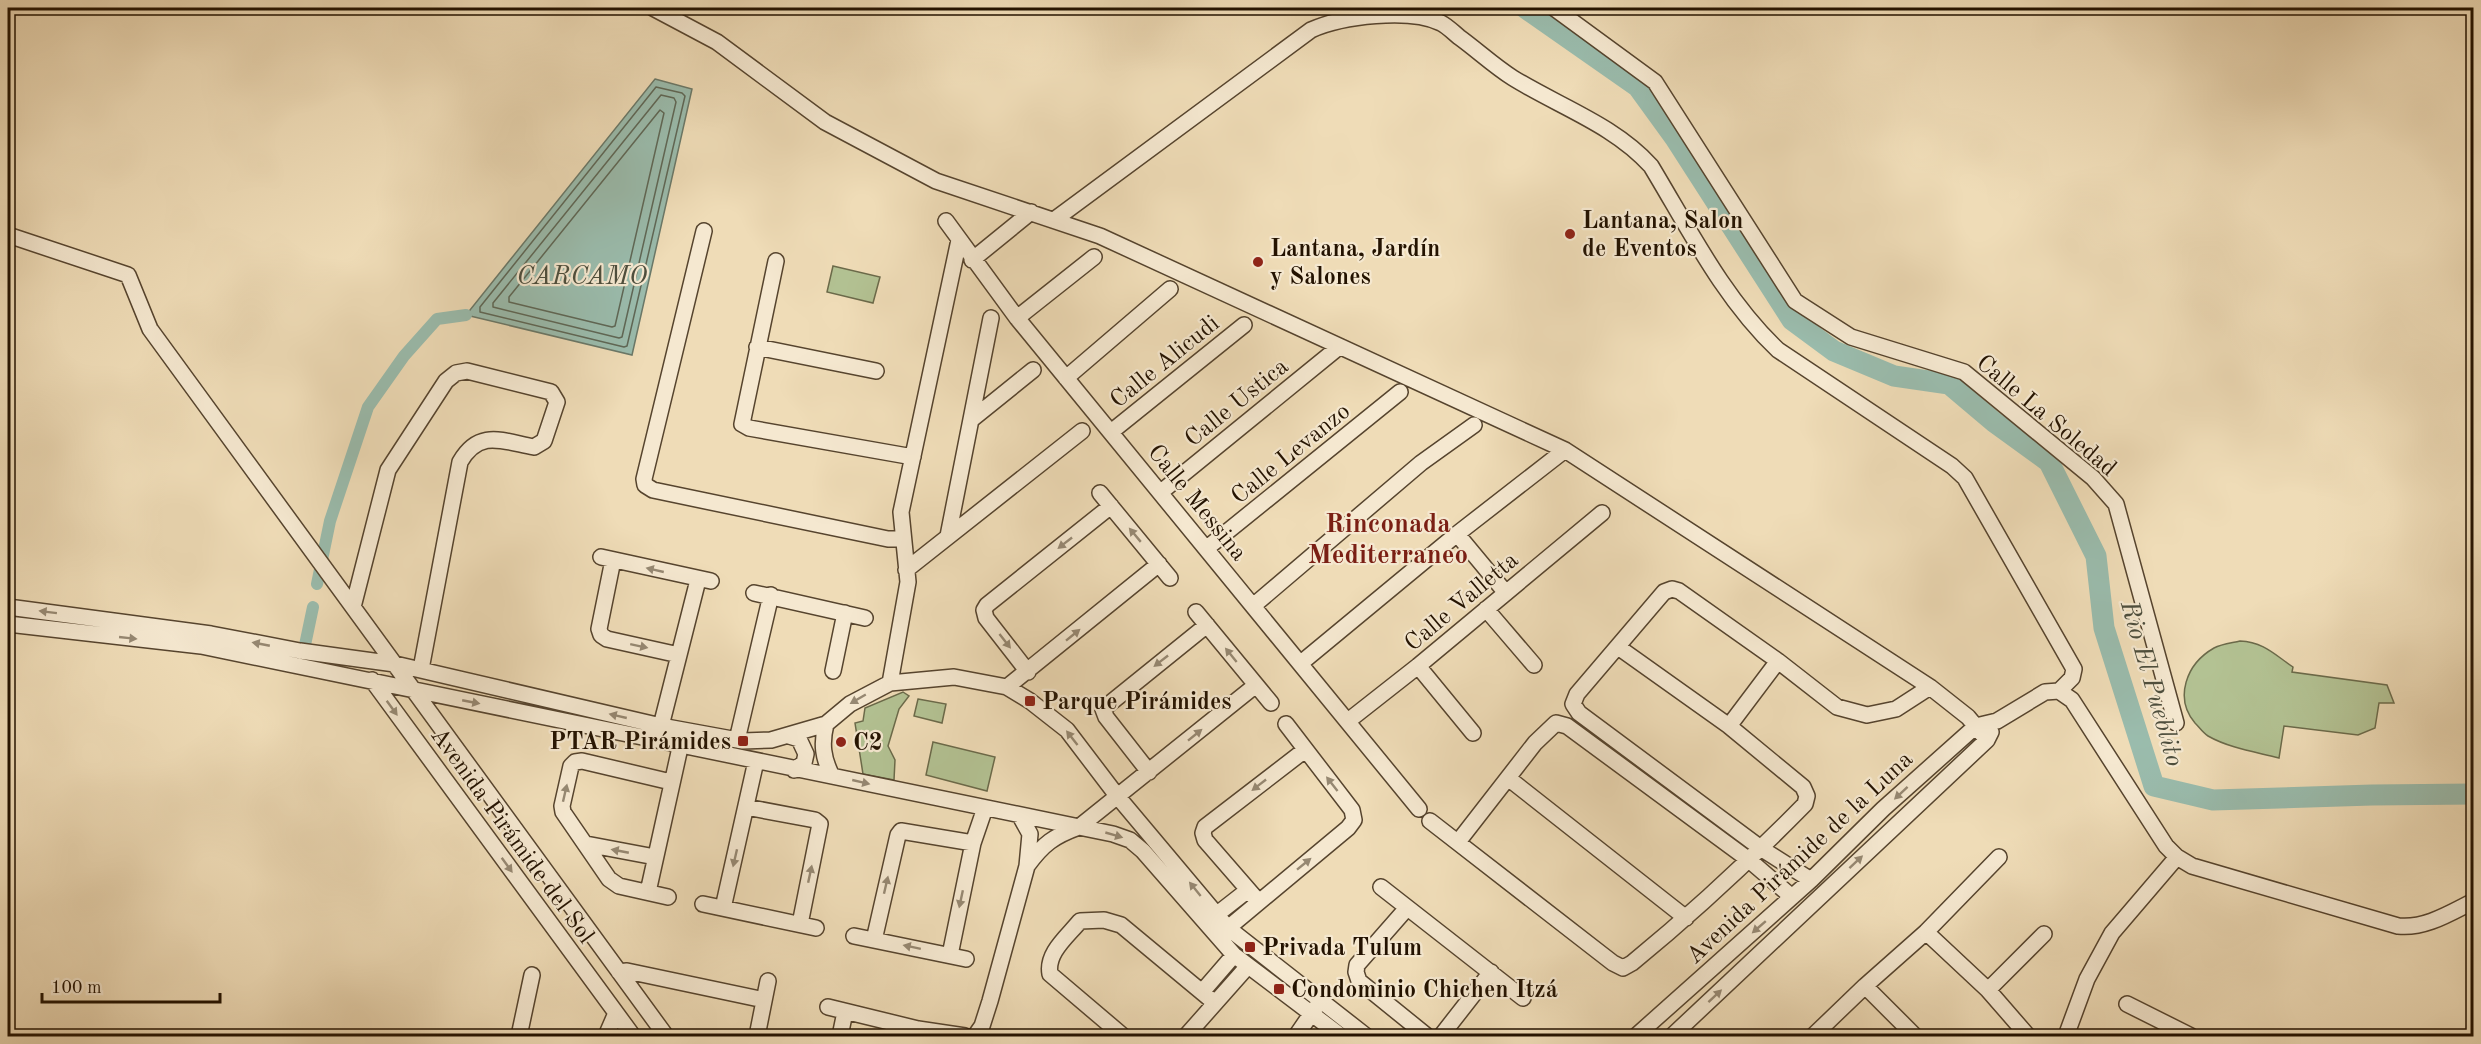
<svg xmlns="http://www.w3.org/2000/svg" width="2481" height="1044" viewBox="0 0 2481 1044" font-family="'Old Standard TT',serif">
  <style>
    .green { fill: #b3c293; stroke: #6b6a4a; stroke-width: 1.5 }
    .water { fill: #9abcad; stroke: #6a7868; stroke-width: 1.5 }
    .lines { fill: none; stroke-linecap: round; stroke-linejoin: round }
    .shore { stroke: #5e6756; stroke-width: 1.5 }
    .canal { stroke: #9abcad; stroke-width: 12 }
    .river { stroke: #9abcad; stroke-width: 21 }
    .minor-casing { stroke: #56442e; stroke-width: 18 }
    .minor { stroke: #f5e8d0; stroke-width: 15 }
    .oneway { fill: #968872 }
    .poi-dot { fill: #8f2418; stroke: #f5e8d0; stroke-width: 2 }
    .labels { text-anchor: middle; stroke-width: 4.5; stroke-linejoin: round; paint-order: stroke }
    .poi-label { font-size: 24px; font-weight: bold; fill: #231200; stroke: #f5e8d0; text-anchor: start }
    .street-label { font-size: 24px; fill: #231200; stroke: #f5e8d0 }
    .water-label { font-size: 26px; font-style: italic; fill: #4d4e3d; stroke: #f5e8d0 }
    .quarter-label { font-size: 27px; font-weight: bold; fill: #7a1f14; stroke: #f5e8d0 }
  </style>
  <rect width="100%" height="100%" fill="#efdcb7"/>
  <filter id="stains"><feTurbulence type="fractalNoise" baseFrequency=".00333" numOctaves="4"/><feColorMatrix values="0 0 0 0 .2 0 0 0 0 .09 0 0 0 0 .02 0 0 0 .5 -.17"/></filter>
  <radialGradient id="worn" r=".72"><stop offset=".6" stop-color="#630" stop-opacity="0"/><stop offset="1" stop-color="#630" stop-opacity=".3"/></radialGradient>
  <path class="green" d="M833,266L880,277L873,303L827,292Z
    M2240,641C2264,642 2275,655 2293,667L2292,672L2387,685L2394,703H2379L2375,728L2358,735L2284,726L2279,758C2256,752 2229,748 2208,736C2203,733 2199,727 2195,723C2174,698 2186,664 2214,648C2222,644 2232,643 2240,641Z
    M903,692L909,696L899,709L888,746L895,760L894,780L863,774L855,723L863,721L865,708Z
    M918,699L946,704L942,723L914,716Z
    M933,742L995,757L987,791L926,775Z"/>
  <path class="water" d="M655,79L692,89L632,355L466,315Z"/>
  <g class="lines">
    <path class="shore" d="M656,87L682,93L685,96L627,346L624,347L480,312V307Z
      M661,95L674,98L676,102L622,337L619,338L493,307V303Z
      M660,110L664,113L615,326L612,327L509,302V297Z"/>
    <path class="canal" d="M317,584L330,521L368,407L404,356L437,319L466,315
      M305,645L313,607"/>
    <path class="river" d="M1525,8L1638,87L1675,138L1792,320L1834,351L1894,376L1949,384L1994,422L2049,462L2096,556L2104,628L2154,786L2213,800L2372,795L2474,794"/>
    <defs>
      <path id="minor" d="M653,8L717,42L825,122L936,181L1100,236L1565,450L1930,687L1968,717L1987,740
        M1554,8L1655,82L1795,301L1851,337L1964,372L2093,478L2116,504L2176,723
        M1054,220L1311,30C1342,16 1409,8 1441,23C1447,26 1453,32 1459,37C1477,50 1494,66 1513,78C1560,107 1614,125 1651,166C1689,229 1724,299 1778,350L1952,466L1965,478L2074,669L2072,678L2059,691
        M946,221L1017,318L1419,809
        M704,231L644,479L645,485L653,490L888,539H903
        M8,235L128,275L150,329L666,1036
        M972,260L1031,212
        M776,261L742,424L749,428L913,457
        M1017,318L1094,257
        M757,347L876,371
        M1066,378L1170,289
        M971,420L1033,370
        M1111,432L1244,325
        M1161,492L1339,347
        M1100,493L1170,578
        M1457,534L1506,593
        M948,536L991,318
        M1207,548L1400,392
        M601,557L711,581
        M613,560L599,629L601,635L607,639L679,655
        M906,570L1082,431
        M754,593L865,618
        M1253,606L1421,463L1474,425
        M8,607L211,634L300,651L395,664L661,726L743,741L771,740L826,724L850,704L890,683L954,677L1007,687L1030,701L1067,730L1118,797L1228,928L1366,1036
        M353,607L388,470L446,381L456,373L467,371L551,392L557,402L544,441L534,447C502,441 479,429 460,462L421,669
        M1486,609L1534,665
        M1196,612L1271,703
        M8,624L201,646L1113,834L1130,840L1143,851L1234,955L1341,1036
        M1301,663L1457,534L1565,450
        M1418,666L1473,733
        M833,671L845,613
        M1028,672L986,618L984,610L987,605L1111,506
        M372,680L633,1036
        M890,683L908,582L901,512L959,240
        M1007,687L1159,564
        M1348,721L1418,666L1602,513
        M826,724C821,744 823,758 832,776
        M661,726L698,580
        M1729,726L1778,661
        M789,736L799,739L806,754L804,763L794,770
        M737,740L771,595
        M1149,772L1106,717L1103,709L1207,625
        M1508,778L1686,918
        M746,807L815,820L820,824L800,924
        M1430,821L1613,963L1623,968L1632,963C1693,913 1750,860 1805,804L1807,796L1803,787L1729,726L1618,647
        M1458,842L1535,743L1556,723L1567,726L1749,860L1792,897
        M586,844L655,857
        M1027,866C1043,844 1054,836 1079,827L1256,685
        M1811,880L1762,849L1579,713L1573,704L1577,694L1664,592L1672,589L1679,591L1778,661L1837,707L1867,715L1896,709L1930,687
        M1381,887L1523,998
        M648,892L683,734
        M668,897L619,886L609,879L563,812L562,806L571,766L575,762L582,761L671,782
        M1258,901L1205,840L1203,833L1205,827L1305,750
        M703,904L816,928
        M723,908L756,761
        M1407,908L1357,965L1356,972L1359,981L1427,1036
        M1216,915L1248,890
        M1228,928L1348,828L1354,820L1352,810L1286,724
        M1926,932L1988,990L2028,1036
        M854,936L966,959
        M874,940L898,835L901,831L973,843
        M950,955L973,843L985,808
        M619,972L627,971L764,1000
        M1865,986L1915,1036
        M1988,990L2044,934
        M1202,992L1234,955
        M2127,1004L2191,1036
        M828,1007L918,1029L965,1036
        M519,1036L532,975
        M606,1036L616,1013
        M757,1036L768,981
        M840,1036L845,1012
        M975,1036L982,1026L990,1001L1027,866L1030,834L1020,816
        M1123,1036L1050,974C1046,953 1067,937 1080,921L1104,920L1121,925L1215,1003
        M1186,1036L1248,966
        M1296,1036L1316,1007
        M1441,1036L1491,972
        M1636,1036L1811,880L1883,809L1976,726L1997,721L2045,692L2059,691L2072,700L2166,846L2177,857L2192,866L2398,926C2425,929 2450,913 2474,901
        M1672,1036L1987,740L1991,732
        M1813,1036L1865,986L1926,932L1999,857
        M2066,1036L2087,979L2112,933L2177,857"/>
    </defs>
    <use href="#minor" class="minor-casing"/>
    <use href="#minor" class="minor"/>
  </g>
  <defs><path id="oneway-solid" d="M-6-.8H1V-3.2L6.5 0L1 3.2V.8H-6Z" transform="scale(1.5)"/></defs>
  <g class="oneway">
    <use href="#oneway-solid" transform="translate(1135 535) rotate(-130)"/>
    <use href="#oneway-solid" transform="translate(1065 543) rotate(142)"/>
    <use href="#oneway-solid" transform="translate(655 570) rotate(-167)"/>
    <use href="#oneway-solid" transform="translate(48 612) rotate(-173)"/>
    <use href="#oneway-solid" transform="translate(1073 635) rotate(-39)"/>
    <use href="#oneway-solid" transform="translate(128 638) rotate(6)"/>
    <use href="#oneway-solid" transform="translate(1005 641) rotate(52)"/>
    <use href="#oneway-solid" transform="translate(261 644) rotate(-169)"/>
    <use href="#oneway-solid" transform="translate(639 646) rotate(12)"/>
    <use href="#oneway-solid" transform="translate(1231 655) rotate(-129)"/>
    <use href="#oneway-solid" transform="translate(1161 661) rotate(142)"/>
    <use href="#oneway-solid" transform="translate(858 699) rotate(150)"/>
    <use href="#oneway-solid" transform="translate(471 702) rotate(11)"/>
    <use href="#oneway-solid" transform="translate(392 708) rotate(54)"/>
    <use href="#oneway-solid" transform="translate(618 716) rotate(-167)"/>
    <use href="#oneway-solid" transform="translate(1195 735) rotate(-39)"/>
    <use href="#oneway-solid" transform="translate(1072 738) rotate(-128)"/>
    <use href="#oneway-solid" transform="translate(861 782) rotate(13)"/>
    <use href="#oneway-solid" transform="translate(1332 784) rotate(-128)"/>
    <use href="#oneway-solid" transform="translate(1259 785) rotate(142)"/>
    <use href="#oneway-solid" transform="translate(565 793) rotate(-77)"/>
    <use href="#oneway-solid" transform="translate(1901 793) rotate(137)"/>
    <use href="#oneway-solid" transform="translate(1114 835) rotate(16)"/>
    <use href="#oneway-solid" transform="translate(620 851) rotate(-169)"/>
    <use href="#oneway-solid" transform="translate(735 858) rotate(103)"/>
    <use href="#oneway-solid" transform="translate(1856 862) rotate(-43)"/>
    <use href="#oneway-solid" transform="translate(1304 864) rotate(-39)"/>
    <use href="#oneway-solid" transform="translate(507 865) rotate(54)"/>
    <use href="#oneway-solid" transform="translate(810 874) rotate(-78)"/>
    <use href="#oneway-solid" transform="translate(886 885) rotate(-77)"/>
    <use href="#oneway-solid" transform="translate(1195 889) rotate(-129)"/>
    <use href="#oneway-solid" transform="translate(961 899) rotate(102)"/>
    <use href="#oneway-solid" transform="translate(1759 927) rotate(139)"/>
    <use href="#oneway-solid" transform="translate(912 947) rotate(-168)"/>
    <use href="#oneway-solid" transform="translate(1715 996) rotate(-43)"/>
  </g>
  <g class="poi-dot">
    <circle cx="1570" cy="234" r="6"/>
    <circle cx="1258" cy="262" r="6"/>
    <rect x="1024" y="695" width="12" height="12" rx="3"/>
    <rect x="737" y="735" width="12" height="12" rx="3"/>
    <circle cx="841" cy="742" r="6"/>
    <rect x="1244" y="941" width="12" height="12" rx="3"/>
    <rect x="1273" y="983" width="12" height="12" rx="3"/>
  </g>
  <g class="labels">
    <g class="poi-label">
      <text x="1582" y="228">Lantana, Salon<tspan x="1582" dy="28">de Eventos</tspan></text>
      <text x="1270" y="256">Lantana, Jardín<tspan x="1270" dy="28">y Salones</tspan></text>
      <text x="1042" y="709">Parque Pirámides</text>
      <text x="731" y="749" text-anchor="end">PTAR Pirámides</text>
      <text x="853" y="750">C2</text>
      <text x="1262" y="955">Privada Tulum</text>
      <text x="1291" y="997">Condominio Chichen Itzá</text>
    </g>
    <g class="street-label">
      <text transform="translate(1164 361) rotate(-39)" y="8">Calle Alicudi</text>
      <text transform="translate(1236 402) rotate(-39)" y="8">Calle Ustica</text>
      <text transform="translate(2047 415) rotate(40)" y="8">Calle La Soledad</text>
      <text transform="translate(1290 453) rotate(-39)" y="8">Calle Levanzo</text>
      <text transform="translate(1198 502) rotate(51)" y="8">Calle Messina</text>
      <text transform="translate(1461 601) rotate(-40)" y="8">Calle Valletta</text>
      <text transform="translate(513 835) rotate(54)" y="8">Avenida Pirámide del Sol</text>
      <text transform="translate(1799 857) rotate(-43)" y="8">Avenida Pirámide de la Luna</text>
    </g>
    <g class="water-label">
      <text x="582" y="284">CARCAMO</text>
      <text transform="translate(2153 683) rotate(74)" y="9">Rio El Pueblito</text>
    </g>
    <g class="quarter-label">
      <text x="1388" y="532">Rinconada<tspan x="1388" dy="31">Mediterraneo</tspan></text>
    </g>
  </g>
  <rect width="2481" height="1044" fill="none" stroke="#efdcb7" stroke-width="30"/>
  <rect x="9" y="9" width="2463" height="1026" fill="none" stroke="#231200" stroke-width="3"/>
  <rect x="15" y="15" width="2451" height="1014" fill="none" stroke="#231200" stroke-width="1.5"/>
  <path d="M42 993v9h178v-9" fill="none" stroke="#231200" stroke-width="3"/>
  <text x="51" y="993" font-size="18" fill="#231200" stroke="#f5e8d0" stroke-width="4.5" paint-order="stroke">100 m</text>
  <rect width="100%" height="100%" filter="url(#stains)"/>
  <rect width="100%" height="100%" fill="url(#worn)"/>
</svg>
